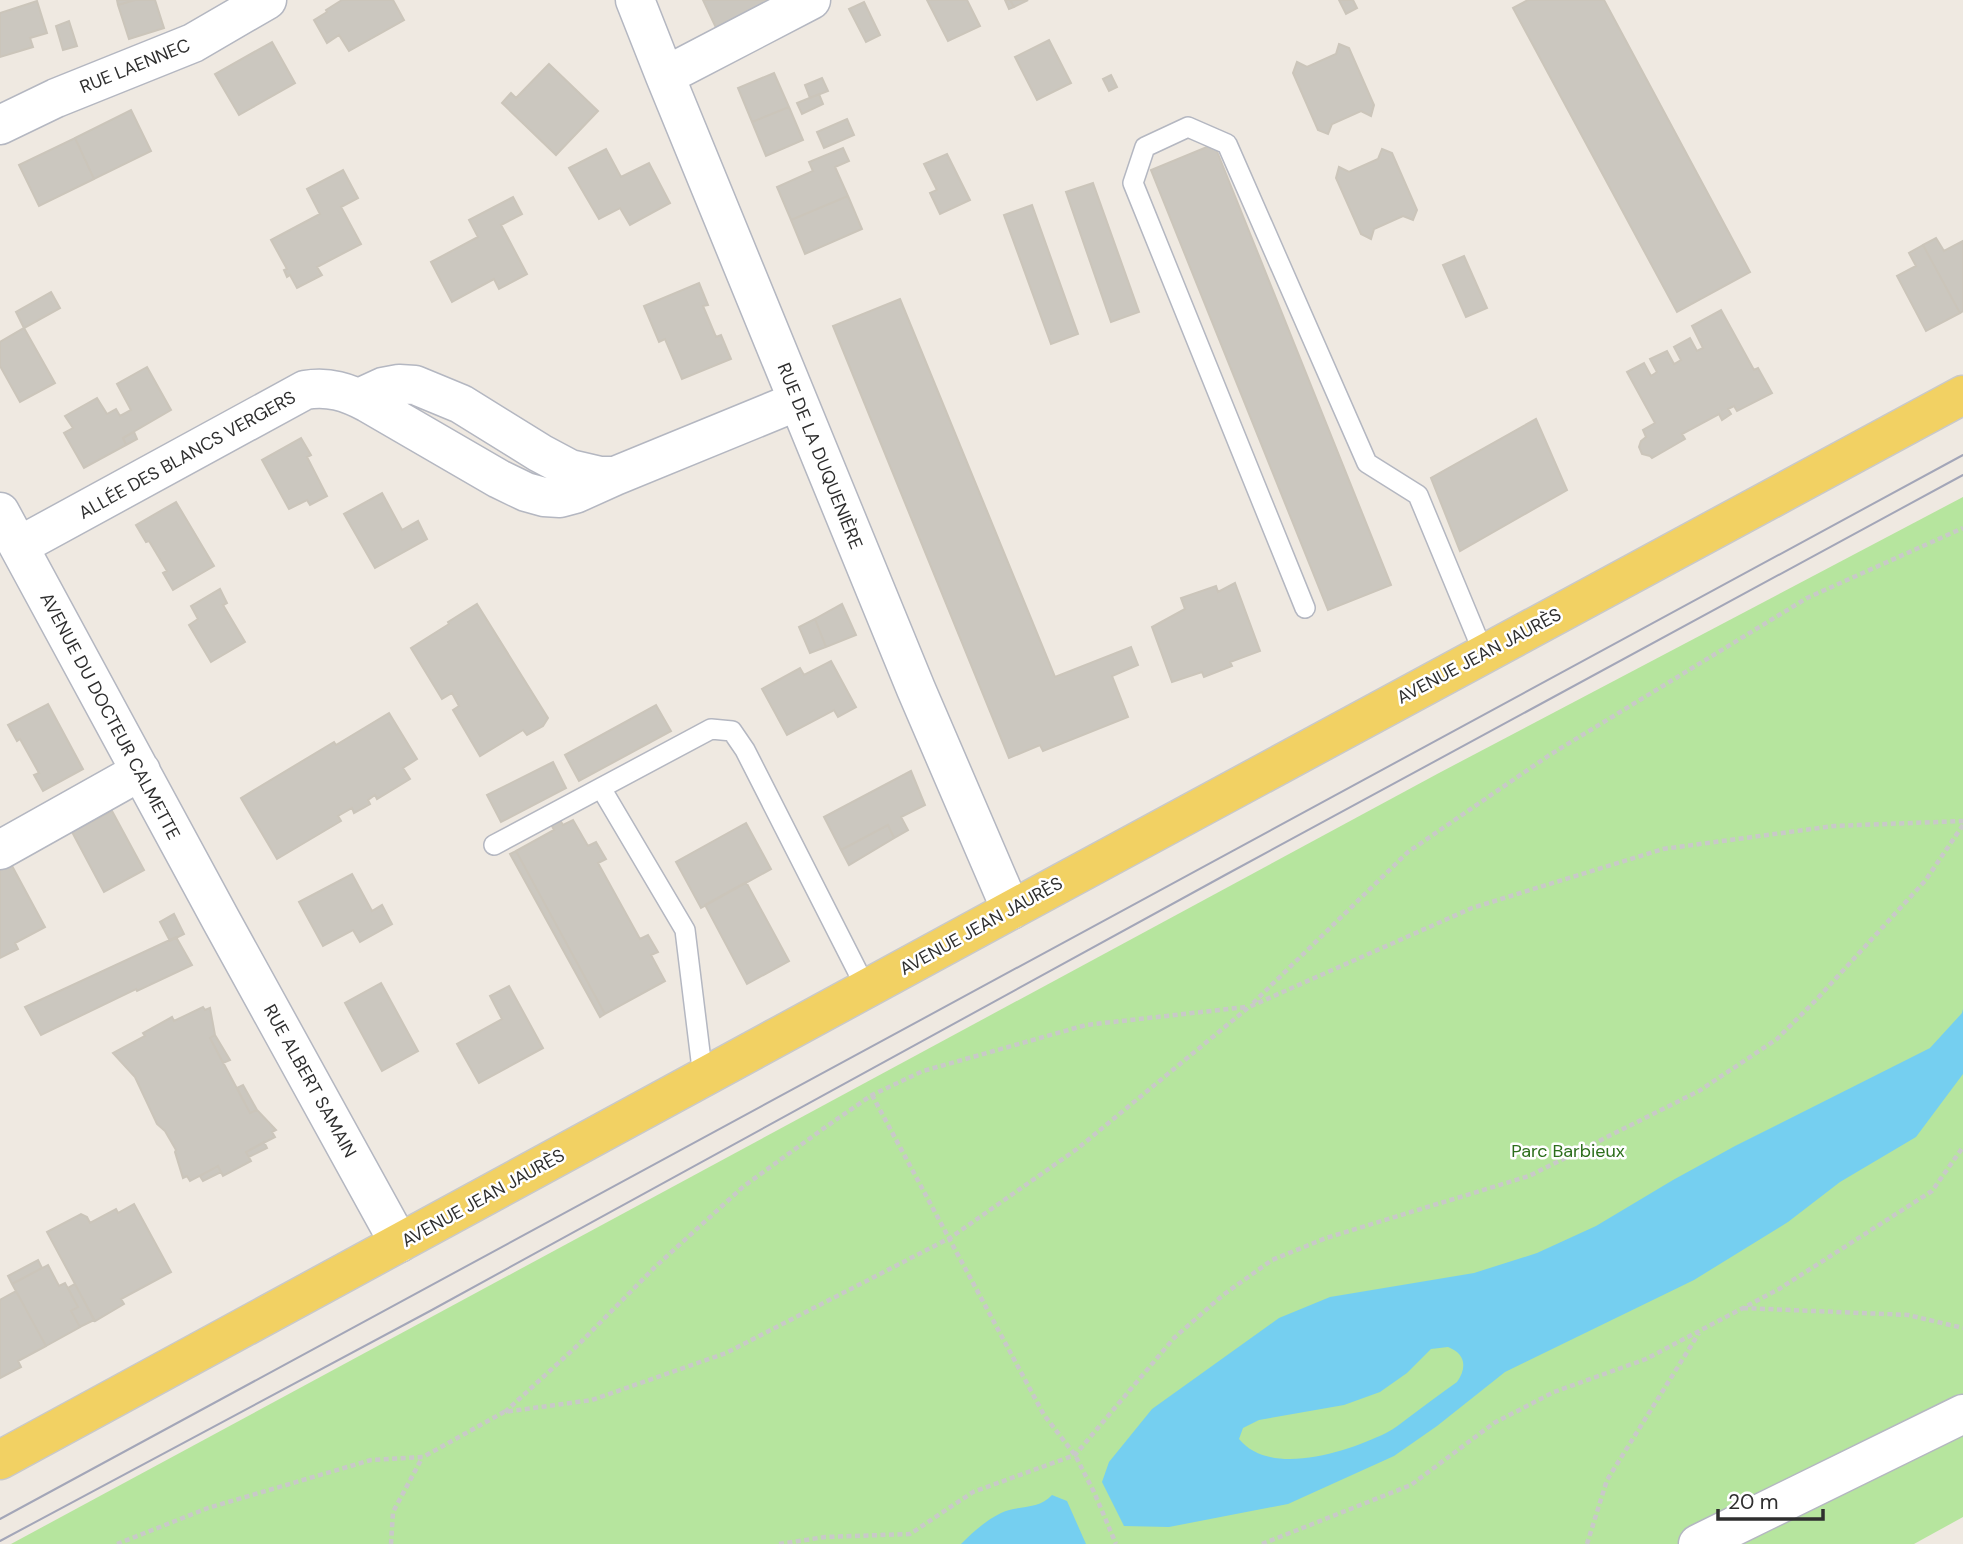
<svg xmlns="http://www.w3.org/2000/svg" width="1963" height="1544" viewBox="0 0 1963 1544" font-family="'DM Sans',sans-serif">
  <style>
    .green { fill: #b6e59e }
    .water { fill: #75cff0; fill-rule: evenodd }
    .building { fill: #cbc7bf; stroke: #cbc5ba; stroke-width: 2 }
    .lines { fill: none; stroke-linecap: round; stroke-linejoin: round }
    .service-casing { stroke: #b4b7c1; stroke-width: 22 }
    .minor-casing { stroke: #b4b7c1; stroke-width: 41 }
    .primary-casing { stroke: #c9c9c9; stroke-width: 41 }
    .path { stroke: #c9c9c9; stroke-width: 4.5; stroke-dasharray: 5 3.5; stroke-linecap: butt }
    .service { stroke: #fff; stroke-width: 19 }
    .minor { stroke: #fff; stroke-width: 38 }
    .primary { stroke: #f2d163; stroke-width: 38 }
    .tram { stroke: #a3a6b8; stroke-width: 2 }
    .labels { text-anchor: middle; stroke-width: 5; stroke-linejoin: round; paint-order: stroke }
    .street-label { font-size: 18px; fill: #2e2e2e; stroke: #fff }
    .park-label { font-size: 18px; fill: #2c6e1b; stroke: #fff }
  </style>
  <rect width="100%" height="100%" fill="#efe9e1"/>
  <path class="green" d="M1963,497V1517L1914,1544H11L1439,773Z"/>
  <path class="water" d="M1963,1009V1074L1916,1137L1840,1182L1788,1222L1694,1280L1505,1372L1437,1426L1394,1456L1288,1504L1169,1527L1124,1526L1102,1482L1109,1462L1152,1409L1279,1318L1330,1297L1474,1273L1537,1253L1596,1226L1673,1180L1735,1146L1930,1048L1962,1013ZM1448,1347C1466,1354 1467,1368 1457,1382C1440,1394 1424,1406 1408,1418C1401,1423 1394,1429 1386,1433C1349,1451 1271,1478 1239,1439L1243,1428L1259,1420L1344,1405L1380,1392L1407,1373L1431,1349Z
    M1052,1495L1067,1501L1086,1544H961C973,1532 985,1521 1001,1513C1018,1505 1039,1510 1052,1495Z"/>
  <path class="building" d="M117,0H135L118,5Z
    M135,0H155L164,28L129,39L118,5Z
    M342,0H393L404,20L349,51L339,35L327,43L314,20L327,12L326,10Z
    M703,0H775L717,30Z
    M927,0H967L980,26L948,41Z
    M1005,0H1010L1014,7L1009,9Z
    M1010,0H1028L1014,7Z
    M1339,0H1353L1357,8L1346,14Z
    M1528,0H1604L1750,272L1677,312L1513,8Z
    M37,1L47,33L30,38L33,47L0,57V13Z
    M864,2L880,35L866,42L849,9Z
    M69,21L77,46L63,50L56,26Z
    M1049,40L1071,83L1037,100L1015,57Z
    M272,42L295,83L239,115L215,74Z
    M1339,44L1349,48L1374,105L1371,116L1361,111L1332,124L1328,134L1318,130L1293,73L1297,62L1307,67L1336,54Z
    M549,64L598,111L556,155L502,103L511,93L516,98Z
    M774,73L789,107L752,122L738,88Z
    M1111,75L1117,87L1109,91L1103,79Z
    M822,78L828,91L810,98L805,85Z
    M819,94L823,104L802,114L797,103Z
    M789,107L803,140L766,156L752,122Z
    M131,110L151,151L94,179L75,138Z
    M847,119L854,135L824,148L817,132Z
    M75,138L94,179L39,206L19,165Z
    M1214,144L1391,585L1328,610L1151,170Z
    M843,148L849,161L835,167L848,196L791,220L777,187L813,171L809,162Z
    M606,149L621,177L649,163L670,203L630,225L620,208L599,219L569,168Z
    M1382,149L1392,153L1417,210L1413,220L1403,216L1374,229L1371,239L1361,234L1336,178L1339,167L1349,172L1378,159Z
    M947,154L970,200L940,214L930,193L937,190L924,164Z
    M343,170L358,198L341,207L361,244L317,267L322,275L297,288L290,275L287,277L284,270L287,269L271,240L320,214L307,189Z
    M1093,183L1139,312L1111,322L1066,192Z
    M848,196L862,229L805,254L791,220Z
    M513,197L522,214L501,225L527,274L499,289L494,279L452,302L431,262L478,237L469,220Z
    M1032,205L1078,334L1051,344L1004,215Z
    M1936,238L1944,251L1963,241V311L1960,313L1923,245Z
    M1923,245L1960,313L1926,331L1897,276L1916,266L1909,253Z
    M1464,256L1487,308L1466,317L1443,265Z
    M699,283L708,305L703,306L716,337L721,335L731,359L682,379L665,339L659,342L644,306Z
    M51,292L60,308L24,328L16,312Z
    M900,299L1055,677L1131,647L1138,665L1112,676L1128,717L1043,751L1040,745L1009,758L833,326Z
    M1721,310L1754,370L1758,368L1772,393L1737,411L1734,406L1728,409L1731,414L1722,420L1719,414L1682,434L1685,439L1652,458L1650,456L1642,454L1639,447L1641,441L1646,437L1643,430L1655,423L1627,372L1644,363L1651,376L1657,372L1650,359L1667,351L1674,364L1681,360L1674,347L1690,338L1697,351L1703,348L1692,326Z
    M24,328L55,383L20,402L0,366V342Z
    M147,367L171,410L123,438L126,445L84,468L64,433L73,428L65,416L97,398L107,414L116,409L120,416L131,410L117,384Z
    M1536,419L1567,490L1460,551L1431,478Z
    M134,432L137,439L126,445L123,438Z
    M301,438L311,455L307,457L327,496L310,505L307,500L289,509L262,460Z
    M382,493L402,530L418,521L427,539L375,568L344,514Z
    M176,502L214,566L173,590L163,573L167,571L149,541L146,542L136,525Z
    M1235,583L1260,651L1230,662L1232,666L1204,677L1202,672L1172,682L1152,627L1185,609L1181,598L1216,586L1218,592Z
    M220,589L227,603L223,605L245,642L211,662L189,625L198,619L191,606Z
    M477,604L548,718L543,726L527,735L523,730L480,756L453,710L459,706L452,693L442,699L411,648L449,624L448,622Z
    M842,604L856,635L826,647L815,619Z
    M815,619L826,647L810,653L799,627Z
    M831,661L856,707L838,717L834,710L787,735L762,689L800,668L804,675Z
    M48,704L83,769L43,791L34,775L39,773L20,739L17,741L8,725Z
    M656,705L671,731L579,781L565,755Z
    M389,713L417,759L403,768L410,779L377,799L375,795L368,800L370,804L354,813L352,808L338,816L341,821L277,859L241,798L334,742L336,745Z
    M553,762L566,788L501,822L487,795Z
    M911,771L925,805L901,817L908,830L894,838L888,825L841,850L824,817Z
    M112,811L144,870L104,892L72,832Z
    M560,820L563,825L573,820L588,846L596,842L606,859L598,863L640,939L648,935L658,952L651,955L665,981L605,1014L516,851L554,830L551,824Z
    M746,823L771,869L701,908L676,862Z
    M888,825L894,838L849,865L841,850Z
    M516,851L605,1014L600,1017L510,854Z
    M11,864L45,927L15,943L18,949L0,958V869Z
    M352,874L372,911L382,905L392,924L360,942L353,930L323,946L299,902Z
    M746,882L789,961L747,984L705,905Z
    M174,914L184,934L170,941L160,922Z
    M176,937L192,965L137,991L136,989L41,1035L25,1007Z
    M381,983L418,1051L382,1071L345,1003Z
    M509,986L543,1048L479,1083L457,1044L502,1019L490,996Z
    M203,1007L205,1010L210,1008L215,1035L210,1038L250,1113L257,1110L276,1130L272,1132L275,1137L246,1152L251,1161L223,1176L218,1166L190,1181L187,1176L183,1178L175,1152L176,1150L165,1131L157,1124L135,1077L113,1053L145,1036L143,1033L172,1017L174,1021Z
    M215,1035L230,1060L223,1063L210,1038Z
    M243,1085L257,1110L250,1113L237,1088Z
    M264,1142L267,1148L249,1157L246,1152Z
    M218,1166L221,1172L203,1181L200,1176Z
    M134,1204L171,1272L121,1299L124,1304L95,1321L47,1232L81,1214L87,1217L90,1223L116,1209L118,1213Z
    M38,1260L42,1268L12,1284L8,1276Z
    M48,1265L59,1286L65,1283L78,1307L71,1311L80,1327L46,1346L12,1284Z
    M75,1284L94,1320L80,1327L71,1311L78,1307L68,1288Z
    M16,1291L46,1346L18,1361L21,1367L0,1378V1300Z"/>
  <g class="lines">
    <defs>
      <path id="service" d="M1305,608L1133,183L1145,147L1188,127L1227,144L1367,463L1418,495L1484,654
        M601,788L685,930L703,1077
        M494,845L711,729L732,731L745,750L866,988"/>
      <path id="minor" d="M635,0L665,76L916,689L1011,910
        M665,76L811,0
        M0,125L56,98L193,43L267,0
        M359,398L383,387L399,384L415,385L461,404L540,453L570,469L600,476H615
        M0,512L221,920L399,1243
        M19,546L305,390C329,386 347,392 368,403L499,479L526,492L544,497L560,498L575,494L615,476L798,401
        M0,850L141,771
        M1698,1544L1963,1414"/>
      <path id="primary" d="M0,1460L1011,910L1963,395"/>
    </defs>
    <use href="#service" class="service-casing"/>
    <use href="#minor" class="minor-casing"/>
    <use href="#primary" class="primary-casing"/>
    <path class="path" d="M1253,1003L1408,852L1548,756L1807,598L1963,528
      M872,1095L1044,1415L1075,1455L1094,1492L1116,1544
      M1743,1308L1908,1315L1963,1328
      M505,1412L579,1344L655,1267L744,1186L827,1126L872,1095L923,1071L1086,1025L1246,1007
      M117,1544L208,1508L371,1460L423,1457L504,1412L592,1400L726,1353L950,1238L1077,1149L1249,1007L1472,908L1663,849L1834,826L1963,821
      M391,1544L393,1512L422,1458
      M779,1544L825,1537L910,1534L973,1492L1075,1455L1174,1338L1223,1295L1272,1260L1326,1238L1529,1176L1699,1091L1777,1039L1816,1000L1925,881L1963,825
      M1262,1544L1411,1485L1494,1423L1554,1392L1646,1359L1779,1289L1932,1191L1963,1147
      M1587,1544L1607,1480L1699,1333"/>
    <use href="#service" class="service"/>
    <use href="#minor" class="minor"/>
    <use href="#primary" class="primary"/>
    <path class="tram" d="M0,1519C655,1167 1307,808 1963,455
      M0,1541L430,1311L1227,874L1963,475"/>
  </g>
  <g class="labels">
    <g class="street-label">
      <text transform="translate(135 66) rotate(-22)" y="6">RUE LAENNEC</text>
      <text transform="translate(187 455) rotate(-29)" y="6">ALLÉE DES BLANCS VERGERS</text>
      <text transform="translate(820 456) rotate(68)" y="6">RUE DE LA DUQUENIÈRE</text>
      <text transform="translate(1479 656) rotate(-28)" y="6">AVENUE JEAN JAURÈS</text>
      <text transform="translate(110 716) rotate(62)" y="6">AVENUE DU DOCTEUR CALMETTE</text>
      <text transform="translate(981 926) rotate(-29)" y="6">AVENUE JEAN JAURÈS</text>
      <text transform="translate(310 1081) rotate(61)" y="6">RUE ALBERT SAMAIN</text>
      <text transform="translate(483 1198) rotate(-29)" y="6">AVENUE JEAN JAURÈS</text>
    </g>
    <g class="park-label">
      <text x="1568" y="1157">Parc Barbieux</text>
    </g>
  </g>
  <path d="M1718 1509v10h105v-10" fill="none" stroke="#2e2e2e" stroke-width="3.5"/>
  <text x="1728" y="1509" font-size="21" fill="#2e2e2e" stroke="#ffffff" stroke-width="5" paint-order="stroke">20 m</text>
</svg>
